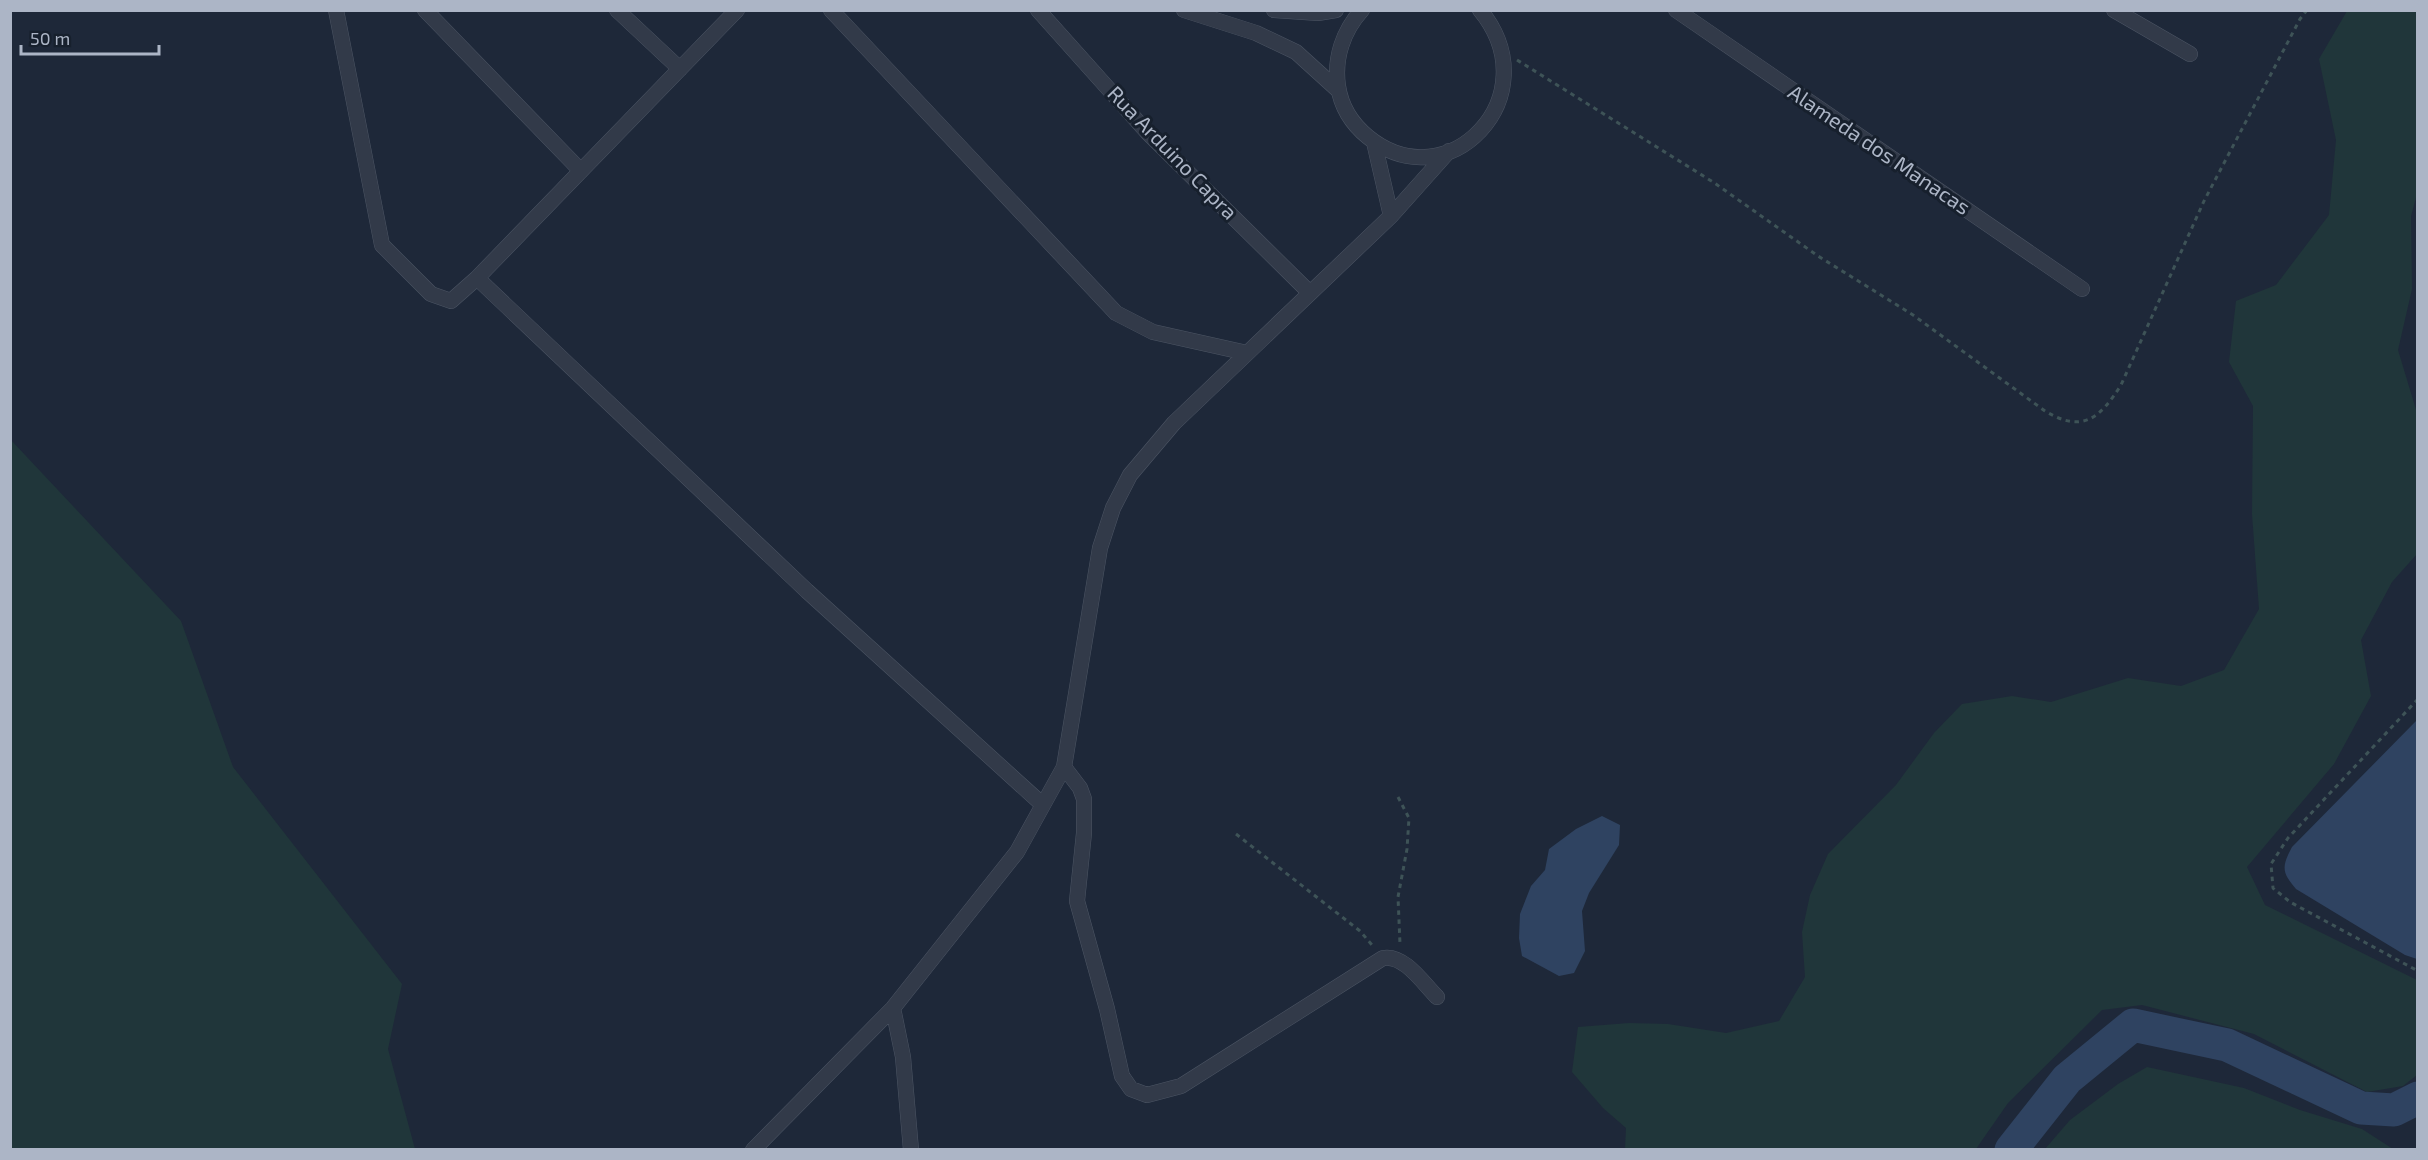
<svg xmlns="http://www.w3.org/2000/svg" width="2428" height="1160" viewBox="0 0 2428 1160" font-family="'Exo 2',sans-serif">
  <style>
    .green { fill: #20363a }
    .water { fill: #2f4361 }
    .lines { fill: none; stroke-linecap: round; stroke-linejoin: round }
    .river { stroke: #2f4361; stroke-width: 33 }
    .minor-casing { stroke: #4c5564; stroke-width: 16 }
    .path { stroke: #3e5357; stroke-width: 3; stroke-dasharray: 4.5 4.5; stroke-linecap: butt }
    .minor { stroke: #323a49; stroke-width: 15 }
    .labels { text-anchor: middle; stroke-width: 6; stroke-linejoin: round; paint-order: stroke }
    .street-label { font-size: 21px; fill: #acb5c6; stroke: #17202d }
  </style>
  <rect width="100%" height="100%" fill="#1e2839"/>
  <path class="green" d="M2347,11H2417V194L2411,216L2412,289L2398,350L2417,413V554L2392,582L2361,640L2371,696L2334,764L2247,867L2265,905L2417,980V1075L2403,1086L2367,1092L2254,1034L2142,1005L2102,1010L2008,1103L1976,1149H1625L1626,1128L1603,1108L1572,1072L1578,1027L1629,1023L1668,1024L1726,1033L1779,1021L1805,977L1802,932L1810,895L1828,854L1896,785L1934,733L1962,704L2012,696L2051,702L2128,678L2181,686L2224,670L2259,609L2252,514L2253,406L2229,362L2236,301L2276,285L2329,215L2336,140L2319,59Z
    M10,439L181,621L233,767L402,984L388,1049L415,1149H11Z
    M2147,1067L2244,1088L2300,1110L2362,1129L2393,1149H2045L2070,1120L2118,1084Z"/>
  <path class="water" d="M2417,720V959L2405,955L2296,889C2281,872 2282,866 2292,847Z
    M1602,816L1620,825L1619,845L1589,893L1582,911L1585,951L1574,973L1559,976L1522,956L1519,938L1520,914L1531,886L1545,870L1549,849L1576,829Z"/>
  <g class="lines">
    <path class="river" d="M2011,1150L2067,1079L2133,1025L2227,1045L2361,1108L2394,1110L2418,1098"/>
    <defs>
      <path id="minor" d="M336,10L382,245L431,294L451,301L477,278L737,10
        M425,10L581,171
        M617,10L680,69
        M831,10L1116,313L1153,332L1247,353
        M1038,10L1147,132L1310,293
        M1184,10L1256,33L1296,52L1339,91
        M1274,10L1318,13L1336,10
        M1362,10C1343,31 1334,58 1338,86C1341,106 1352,124 1368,137C1448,202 1551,96 1480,10
        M1676,10L2082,289
        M2114,10L2190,54
        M1374,142L1391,216
        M477,278L807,591L1043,805
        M1064,767L1080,788L1084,799V833L1077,901L1107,1009L1122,1076L1131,1089L1147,1095L1181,1086L1383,958C1404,954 1423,983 1437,997
        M893,1008L903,1057L911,1150
        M753,1150L893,1008L1017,852L1064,767L1100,548L1113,508L1130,475L1174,423L1391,216L1449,151"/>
    </defs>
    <use href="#minor" class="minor-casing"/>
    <path class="path" d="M1517,60L1713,182L1818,256L1913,315L2045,411C2083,434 2100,418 2121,385L2204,201L2300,19L2307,10
      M2418,699L2288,838L2271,864L2273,888L2290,902L2418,971
      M1398,797L1409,818L1407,849L1398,897L1400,944
      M1236,834L1360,931L1372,945"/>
    <use href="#minor" class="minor"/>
  </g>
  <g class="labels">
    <g class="street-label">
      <text transform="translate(1879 150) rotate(34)" y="7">Alameda dos Manacas</text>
      <text transform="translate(1172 153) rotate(46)" y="7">Rua Arduino Capra</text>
    </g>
  </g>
  <rect width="2428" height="1160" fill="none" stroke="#acb5c6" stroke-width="24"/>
  <path d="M21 45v9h138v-9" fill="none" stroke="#acb5c6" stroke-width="3"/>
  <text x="30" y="45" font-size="18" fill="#acb5c6" stroke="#17202d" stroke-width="4.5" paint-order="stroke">50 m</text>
</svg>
